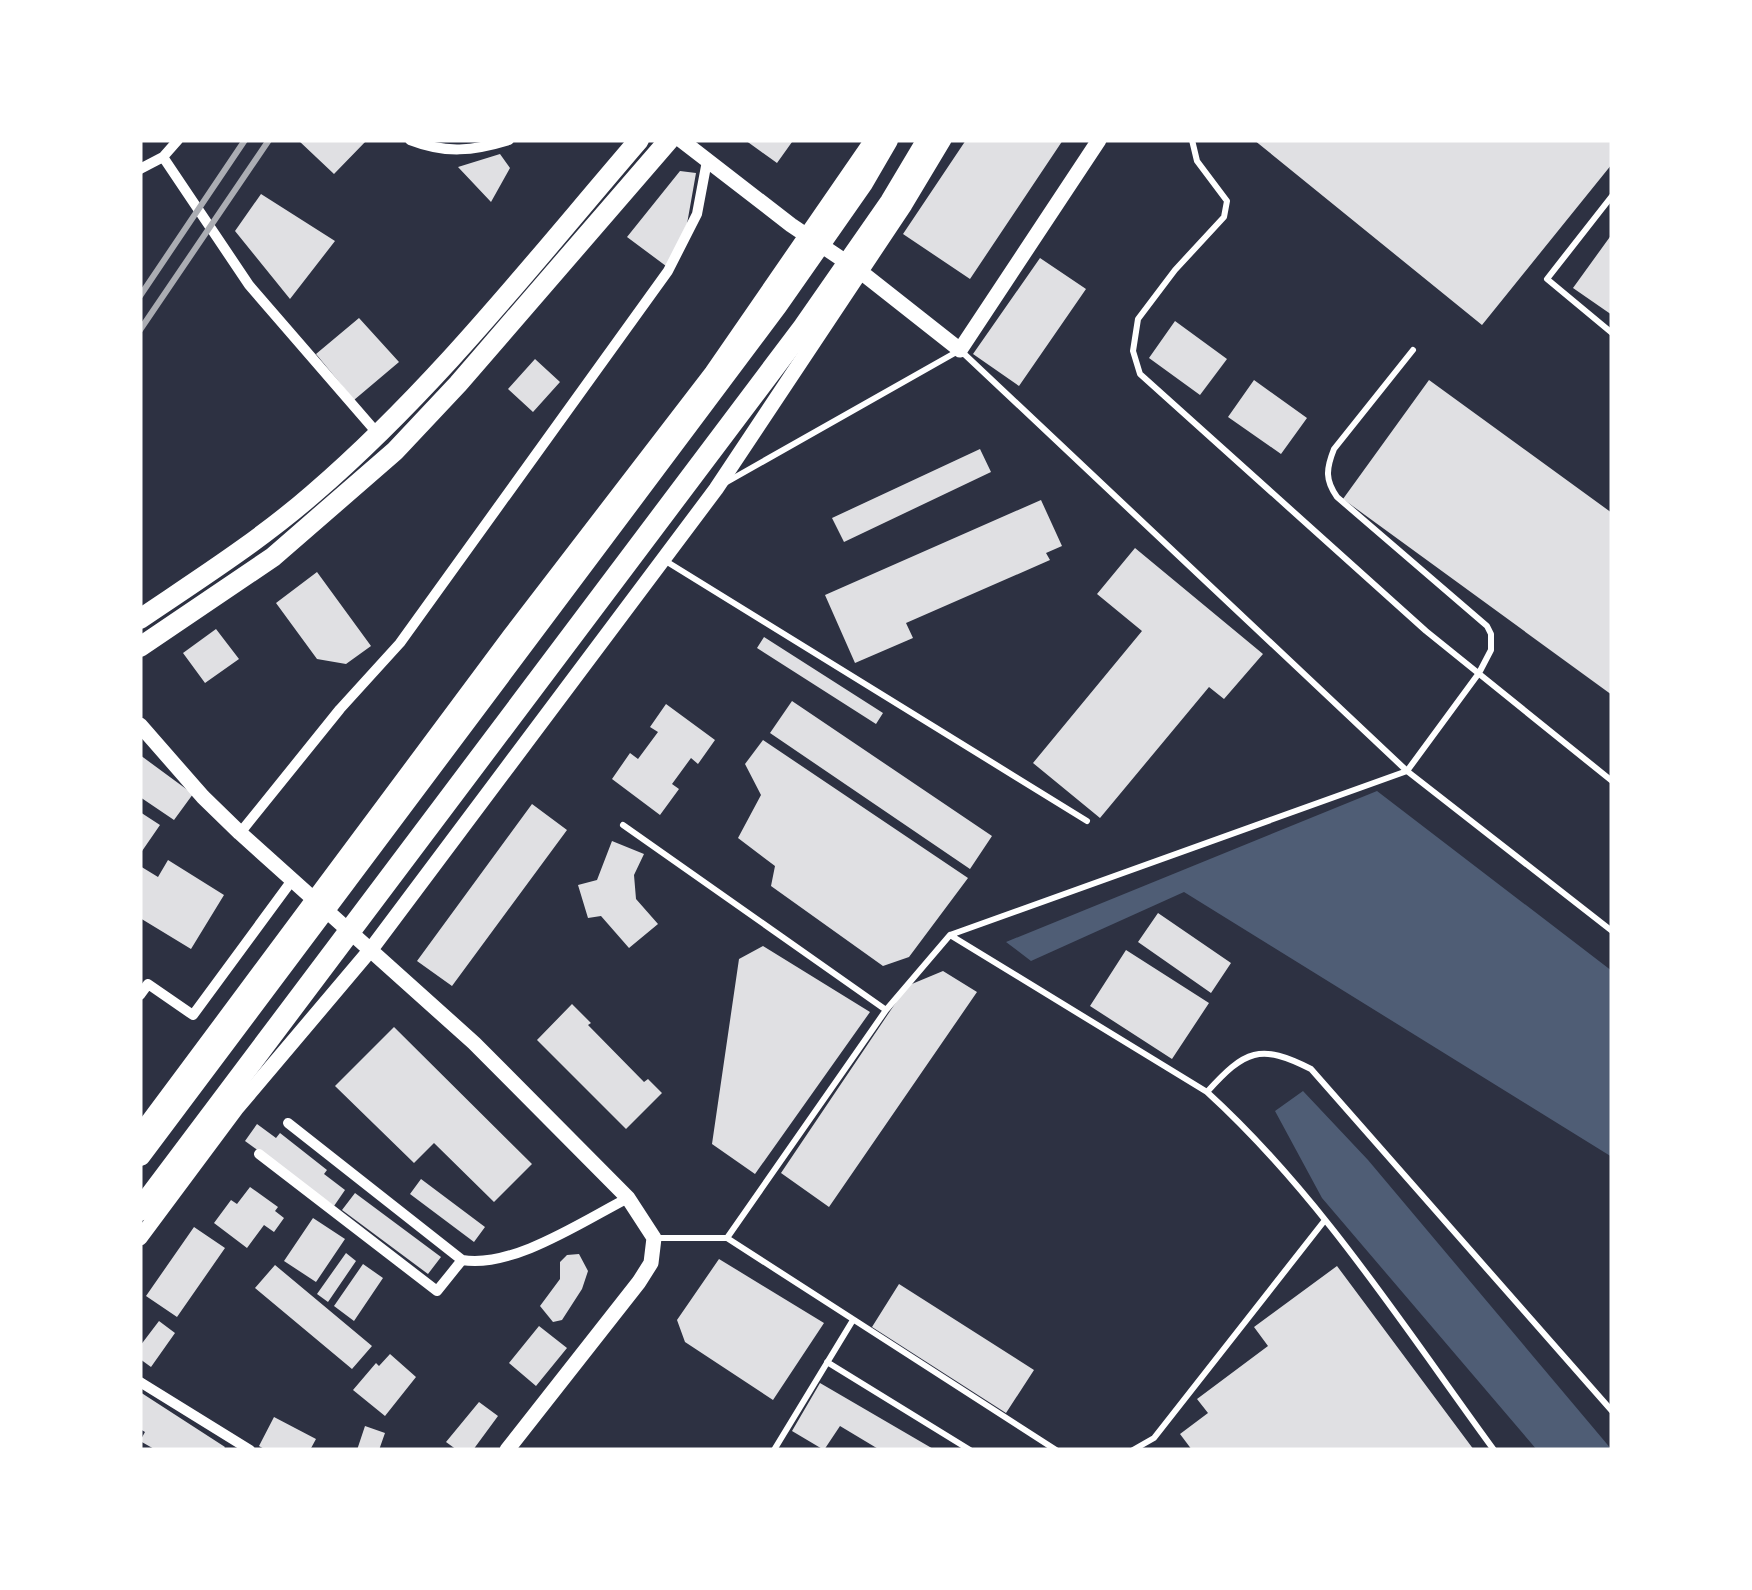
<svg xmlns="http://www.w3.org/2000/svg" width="1752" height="1590" viewBox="0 0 1752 1590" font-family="'PT Serif',serif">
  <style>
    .water { fill: #4f5d75 }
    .building { fill: #e0e0e3 }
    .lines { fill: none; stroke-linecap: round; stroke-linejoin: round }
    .service { stroke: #fff; stroke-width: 6 }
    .minor { stroke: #fff; stroke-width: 10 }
    .tertiary { stroke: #fff; stroke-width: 15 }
    .primary { stroke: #fff; stroke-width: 20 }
    .motorway { stroke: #fff; stroke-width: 22 }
    .rail { stroke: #abadb3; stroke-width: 6 }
  </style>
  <rect width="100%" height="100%" fill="#2d3142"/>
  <path class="water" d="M1377,791L1612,971V1157L1184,892L1031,961L1006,942Z
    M1303,1091L1368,1160L1612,1450H1537L1322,1198L1275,1111Z"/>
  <path class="building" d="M298,140H367L334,174Z
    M745,140H788L792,142L777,163Z
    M966,140H1063L970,279L903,234Z
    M1254,140H1612V164L1482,325Z
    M500,154L510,168L491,202L458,167Z
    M680,171L696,173L687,224L666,266L627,237Z
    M261,194L335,241L290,299L235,231Z
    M1612,234V315L1573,288Z
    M1040,258L1086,289L1019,386L973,354Z
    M359,318L399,362L354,400L316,354Z
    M1175,321L1227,359L1200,395L1149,358Z
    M535,359L560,382L533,412L508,389Z
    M1254,380L1307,418L1281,454L1228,417Z
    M1429,380L1612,513V695L1343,499Z
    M980,449L991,472L844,542L832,518Z
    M1041,500L1062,546L1046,553L1050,560L906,623L913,638L855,663L825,595Z
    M1135,548L1263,654L1224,699L1209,687L1100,818L1033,763L1142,631L1097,594Z
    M317,572L371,646L346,664L317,659L276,603Z
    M216,629L239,659L205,683L183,653Z
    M764,637L883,713L876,724L757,648Z
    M792,701L992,836L970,869L770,733Z
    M666,704L715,740L698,764L691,758L672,784L679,789L660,815L612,779L630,753L638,759L658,732L650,727Z
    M763,740L968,878L909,957L883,966L771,886L775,866L738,838L761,795L745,764Z
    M140,755L193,794L174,820L140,797Z
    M532,804L567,830L452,986L417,961Z
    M140,812L160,825L140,854Z
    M612,841L644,854L634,875L636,899L658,924L629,948L601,916L588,918L578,885L597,880Z
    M168,860L224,895L191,949L140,918V866L158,877Z
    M1158,913L1231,963L1211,993L1138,942Z
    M763,946L870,1012L755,1174L712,1144L739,959Z
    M1126,950L1209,1003L1172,1059L1090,1006Z
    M943,971L977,992L829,1207L781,1173L907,986Z
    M572,1004L591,1023L588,1025L644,1082L648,1079L662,1093L626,1129L537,1040Z
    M394,1027L532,1164L494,1202L434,1143L414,1163L335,1086Z
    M257,1124L276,1138L280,1133L327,1170L324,1174L345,1190L334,1206L245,1141Z
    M421,1179L485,1227L474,1242L410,1194Z
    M250,1187L278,1207L275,1211L284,1218L274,1232L264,1225L247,1248L214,1223L231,1200L237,1204Z
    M355,1193L441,1257L428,1274L342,1210Z
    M313,1218L345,1239L316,1282L284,1261Z
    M194,1227L225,1248L177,1317L146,1296Z
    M346,1253L356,1261L328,1302L317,1294Z
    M579,1254L588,1271L582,1289L562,1320L553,1322L540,1306L560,1279V1262L567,1255Z
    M719,1259L824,1323L773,1400L685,1342L677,1320Z
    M363,1264L383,1278L354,1321L334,1306Z
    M275,1265L372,1346L352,1369L255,1288Z
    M1337,1266L1474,1450H1192L1180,1434L1208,1413L1197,1399L1268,1346L1254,1327Z
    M899,1284L1034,1370L1006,1413L872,1327Z
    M159,1321L175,1333L151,1367L140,1359V1346Z
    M539,1326L567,1348L536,1386L509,1363Z
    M390,1354L416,1377L385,1416L353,1390L376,1363L379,1366Z
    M820,1383L935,1450H880L840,1426L824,1450L792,1431Z
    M140,1392L225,1447L223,1450H156L140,1441L145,1432L140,1429Z
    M479,1402L498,1416L473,1450H457L446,1442Z
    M274,1417L316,1439L310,1450H266L259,1446Z
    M365,1426L385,1433L379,1450H357Z"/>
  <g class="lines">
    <path class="service" d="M1192,140L1197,161L1227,201L1224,217L1175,270L1138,319L1133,351L1140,374L1426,631L1612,781
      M1612,196L1547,279L1612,333
      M725,483L960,350L1407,771L1612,931
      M664,560L1087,821
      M623,825L886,1010
      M950,935L1207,1092C1320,1195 1404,1327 1494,1450
      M1207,1092C1245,1050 1260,1043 1311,1069L1612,1411
      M655,1238H727L886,1010L950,935L1407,771L1479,673L1491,650V634L1487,626L1337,497C1325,480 1326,469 1334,449L1413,350
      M727,1238L1056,1450
      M827,1362L970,1450
      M774,1450L853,1320
      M1133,1450L1154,1438L1325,1220"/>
    <path class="minor" d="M410,140C446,154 473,151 509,140
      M163,157L249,285L378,434
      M140,169L163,157L178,140
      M240,833L340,709L400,643L668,271L697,214L707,161
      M140,995L148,984L193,1015L293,879
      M288,1123L462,1260C512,1269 583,1221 628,1198
      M259,1154L437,1291L462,1260
      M140,1382L250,1450"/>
    <path class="tertiary" d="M681,140L791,225L861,272L960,350L1099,140
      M140,725L203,797L240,833L474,1043L628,1198L654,1238L651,1263L639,1282L507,1450
      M140,1132L510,635L712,372L872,140
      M140,1238L236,1109L372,948L716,489L905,205L944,140"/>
    <path class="primary" d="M140,619C199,579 259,541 313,494C435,389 534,262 639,140
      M140,647L273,557L395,451L458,384L669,140"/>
    <path class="motorway" d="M140,1155L776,306L862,183L887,140
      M140,1210L804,327L891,202L928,140"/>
    <path class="rail" d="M140,296L245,140
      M140,330L269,140"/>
  </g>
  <rect width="1752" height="1590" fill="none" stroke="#ffffff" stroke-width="285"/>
</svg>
